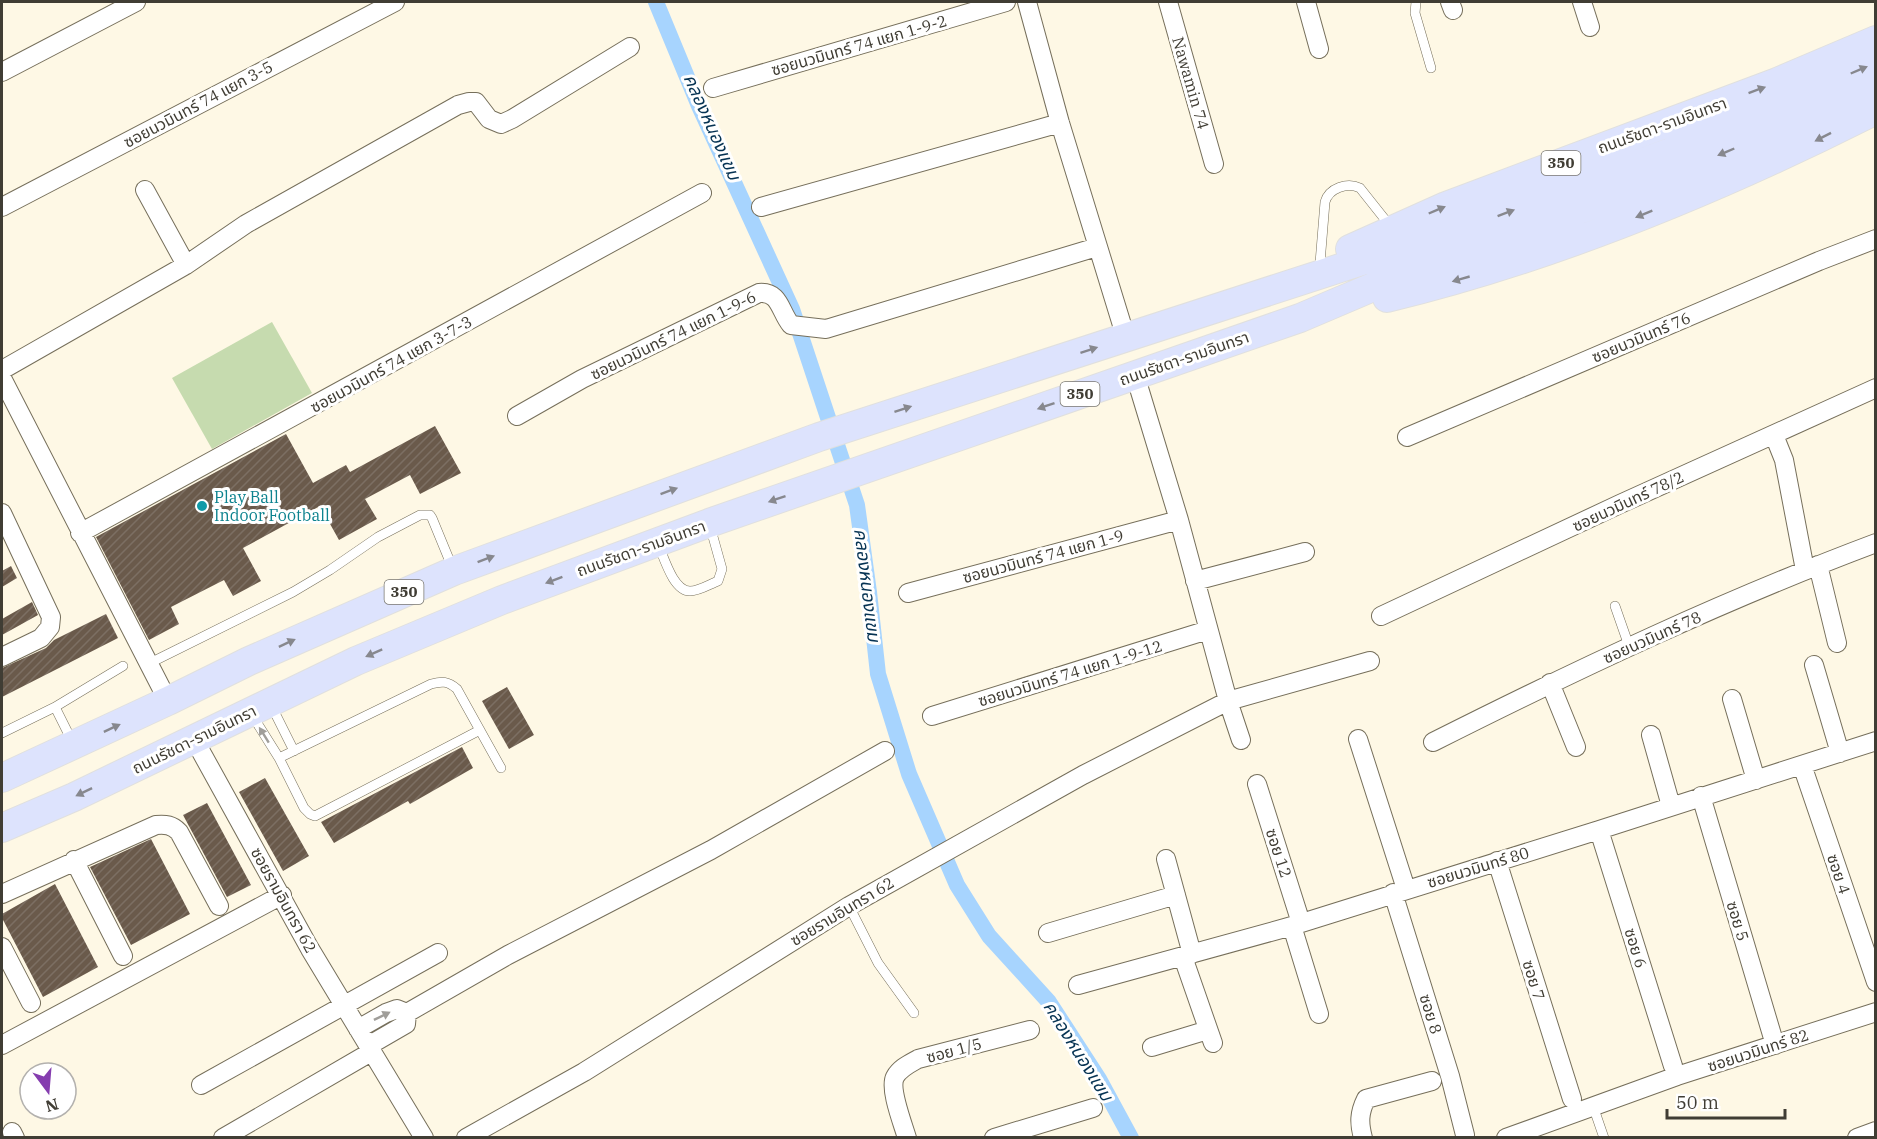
<svg xmlns="http://www.w3.org/2000/svg" width="1877" height="1139" viewBox="0 0 1877 1139" font-family="'IBM Plex Serif','Noto Sans Thai',serif">
  <style>
    .garden { fill: #c6dbaf }
    .lines { fill: none; stroke-linecap: round; stroke-linejoin: round }
    .canal { stroke: #a7d4fe; stroke-width: 16 }
    .building { fill: url(#building-hatch) }
    .service-casing { stroke: #766f5b; stroke-width: 10 }
    .minor-casing { stroke: #766f5b; stroke-width: 20 }
    .primary-casing { stroke: #e0e0df; stroke-width: 30 }
    .service { stroke: #fff; stroke-width: 9 }
    .minor { stroke: #fff; stroke-width: 18 }
    .primary { stroke: #dde3fd; stroke-width: 28 }
    .oneway { fill: #87888e }
    .oneway2 { fill: #a09e9a }
    .culture-dot { fill: #0f9aa8; stroke: #fff; stroke-width: 2 }
    .labels { text-anchor: middle; stroke-width: 6; stroke-linejoin: round; paint-order: stroke }
    .shield { fill: #fff; stroke: #797771; stroke-width: 1.5 }
    .shield-label { font-size: 15px; font-weight: bold; fill: #403d34 }
    .street-label { font-size: 16px; fill: #403d34; stroke: #fff }
    .culture-label { font-size: 16px; fill: #0d838f; stroke: #fff; text-anchor: start }
    .water-label { font-size: 18px; font-style: italic; fill: #063353; stroke: #fff }
  </style>
  <defs>
    <pattern id="building-hatch" width="6" height="6" patternUnits="userSpaceOnUse" patternTransform="scale(1.5)"><rect width="6" height="6" fill="#6a5a4b"/><path d="M-1 1l2-2M0 6l6-6M5 7l2-2" fill="none" stroke="#7c6f63"/></pattern>
  </defs>
  <rect width="100%" height="100%" fill="#fef8e5"/>
  <path class="garden" d="M272,322L312,393L212,449L172,378Z"/>
  <g class="lines">
    <path class="canal" d="M656,2L699,106L792,309L846,472L857,505L869,592L878,674L909,774L957,885L989,936L1049,1002L1099,1079L1131,1138"/>
  </g>
  <path class="building" d="M435,426L461,473L420,494L410,475L365,499L377,519L339,540L320,506L243,548L261,581L233,596L224,580L171,607L179,624L149,640L96,537L286,434L313,483L346,465L350,472Z
    M11,566L17,578L2,587V571Z
    M32,602L38,615L2,635V619Z
    M106,614L118,638L2,697V668L46,648L54,640Z
    M507,687L534,735L509,749L482,701Z
    M462,747L473,768L410,804L408,801L334,843L321,822Z
    M265,778L309,856L283,871L239,792Z
    M207,803L251,885L227,897L183,815Z
    M151,839L190,914L131,945L90,867Z
    M55,884L98,967L43,997L2,918V914Z"/>
  <g class="lines">
    <defs>
      <path id="service" d="M1416,2L1415,13L1431,68
        M1320,263L1325,202C1329,188 1347,182 1360,188L1391,227
        M658,544C664,557 673,591 690,591C699,591 710,584 718,581L722,569L710,526
        M1615,606L1629,646
        M148,664L293,592L330,570L378,537L420,515H430L432,518L453,569
        M271,705L294,751
        M55,707L72,741
        M252,715L279,758L304,808L310,814L315,816L480,730
        M2,733L55,707L123,666
        M279,758L431,684C442,681 448,681 457,689L501,768
        M849,906L878,963L914,1013
        M1593,1106L1604,1138"/>
      <path id="minor" d="M1027,2L1060,123L1126,338
        M1168,2L1214,164
        M1306,2L1319,49
        M1450,2L1453,10
        M1582,2L1590,27
        M2,72L136,2
        M713,88L1006,2
        M145,190L186,265
        M2,207L395,2
        M761,207L1060,123
        M2,370L186,265L246,224L458,105L469,102H476L489,119L501,124L512,119L630,47
        M1135,375L1179,520L1228,701L1241,740
        M2,378L168,701
        M517,416L582,379L759,293C780,291 780,312 791,325L826,329L1097,247
        M1774,435L1784,460L1805,570
        M1407,437L1819,261L1876,239
        M2,513L51,617L50,627L41,638L2,657
        M80,533L702,193
        M1818,565L1837,643
        M1195,581L1305,552
        M908,593L1179,520
        M1381,616L1620,504L1876,388
        M1814,665L1840,753
        M1550,683L1576,747
        M1732,699L1756,780
        M932,716L1208,630
        M1651,735L1671,806
        M194,739L310,949L424,1138
        M1358,739L1406,889
        M1433,742C1578,669 1724,600 1876,543
        M1802,765L1876,982
        M1257,784L1301,923
        M1701,796L1775,1045
        M1599,830L1673,1066
        M1166,859L1192,954
        M74,860L123,956
        M1497,861L1572,1099
        M1393,893L1450,1076L1465,1135
        M2,894L156,825C166,824 172,825 179,832L219,906
        M1292,926L1319,1014
        M1048,933L1176,895
        M2,947L31,1003
        M1183,957L1213,1043
        M1078,985L1292,926L1599,830L1876,741
        M407,1013L508,955L711,850L885,751
        M358,1029L386,1013L397,1009L407,1013
        M2,1045L282,895
        M368,1046L406,1024L407,1013
        M1152,1047L1208,1030
        M201,1085L438,953
        M12,1132L15,1138
        M223,1138L371,1052
        M466,1138L584,1072L849,906L1083,775L1228,701L1370,661
        M907,1138C903,1124 889,1089 895,1077C900,1068 909,1064 918,1059L1030,1030
        M994,1138L1093,1108
        M1363,1138C1359,1123 1359,1113 1366,1099L1432,1081
        M1506,1138L1677,1076L1876,1012
        M1857,1138L1876,1131"/>
      <path id="primary" d="M1350,249L1446,206L1777,82L1876,40
        M1387,298C1556,257 1720,189 1876,110
        M2,778L168,701L249,661L454,571L819,437L1479,223L1670,152L1876,63
        M2,828L74,797L356,661L502,600L709,523L1300,318L1387,281L1673,175L1876,87"/>
    </defs>
    <use href="#service" class="service-casing"/>
    <use href="#minor" class="minor-casing"/>
    <use href="#primary" class="primary-casing"/>
    <use href="#service" class="service"/>
    <use href="#minor" class="minor"/>
    <use href="#primary" class="primary"/>
  </g>
  <defs><path id="oneway-solid" d="M-6-.8H1V-3.2L6.5 0L1 3.2V.8H-6Z" transform="scale(1.5)"/></defs>
  <g class="oneway">
    <use href="#oneway-solid" transform="translate(1859 70) rotate(-23)"/>
    <use href="#oneway-solid" transform="translate(1757 90) rotate(-20)"/>
    <use href="#oneway-solid" transform="translate(1823 137) rotate(153)"/>
    <use href="#oneway-solid" transform="translate(1726 152) rotate(157)"/>
    <use href="#oneway-solid" transform="translate(1437 210) rotate(-23)"/>
    <use href="#oneway-solid" transform="translate(1506 213) rotate(-21)"/>
    <use href="#oneway-solid" transform="translate(1644 214) rotate(158)"/>
    <use href="#oneway-solid" transform="translate(1461 279) rotate(164)"/>
    <use href="#oneway-solid" transform="translate(1089 350) rotate(-18)"/>
    <use href="#oneway-solid" transform="translate(1046 406) rotate(161)"/>
    <use href="#oneway-solid" transform="translate(903 409) rotate(-18)"/>
    <use href="#oneway-solid" transform="translate(669 491) rotate(-20)"/>
    <use href="#oneway-solid" transform="translate(777 499) rotate(161)"/>
    <use href="#oneway-solid" transform="translate(486 559) rotate(-21)"/>
    <use href="#oneway-solid" transform="translate(554 580) rotate(159)"/>
    <use href="#oneway-solid" transform="translate(287 643) rotate(-25)"/>
    <use href="#oneway-solid" transform="translate(374 653) rotate(156)"/>
    <use href="#oneway-solid" transform="translate(112 728) rotate(-25)"/>
    <use href="#oneway-solid" transform="translate(84 792) rotate(154)"/>
  </g>
  <g class="oneway2">
    <use href="#oneway-solid" transform="translate(264 735) rotate(-122)"/>
    <use href="#oneway-solid" transform="translate(382 1016) rotate(-26)"/>
  </g>
  <circle class="culture-dot" cx="202" cy="506" r="6"/>
  <g class="labels">
    <g class="shield">
      <rect x="1541.5" y="151" width="39" height="24" rx="4.5"/>
      <rect x="1060.5" y="382" width="39" height="24" rx="4.5"/>
      <rect x="384.5" y="580" width="39" height="24" rx="4.5"/>
    </g>
    <g class="shield-label">
      <text x="1561" y="168">350</text>
      <text x="1080" y="399">350</text>
      <text x="404" y="597">350</text>
    </g>
    <g class="street-label">
      <text transform="translate(859 45) rotate(-16)" y="6">ซอยนวมินทร์ 74 แยก 1-9-2</text>
      <text transform="translate(1191 83) rotate(74)" y="6">Nawamin 74</text>
      <text transform="translate(198 104) rotate(-28)" y="6">ซอยนวมินทร์ 74 แยก 3-5</text>
      <text transform="translate(1662 125) rotate(-20)" y="6">ถนนรัชดา-รามอินทรา</text>
      <text transform="translate(673 335) rotate(-26)" y="6">ซอยนวมินทร์ 74 แยก 1-9-6</text>
      <text transform="translate(1641 337) rotate(-23)" y="6">ซอยนวมินทร์ 76</text>
      <text transform="translate(1184 358) rotate(-19)" y="6">ถนนรัชดา-รามอินทรา</text>
      <text transform="translate(391 364) rotate(-29)" y="6">ซอยนวมินทร์ 74 แยก 3-7-3</text>
      <text transform="translate(1628 501) rotate(-25)" y="6">ซอยนวมินทร์ 78/2</text>
      <text transform="translate(641 548) rotate(-20)" y="6">ถนนรัชดา-รามอินทรา</text>
      <text transform="translate(1043 556) rotate(-15)" y="6">ซอยนวมินทร์ 74 แยก 1-9</text>
      <text transform="translate(1652 637) rotate(-24)" y="6">ซอยนวมินทร์ 78</text>
      <text transform="translate(1070 673) rotate(-17)" y="6">ซอยนวมินทร์ 74 แยก 1-9-12</text>
      <text transform="translate(194 739) rotate(-26)" y="6">ถนนรัชดา-รามอินทรา</text>
      <text transform="translate(1279 853) rotate(72)" y="6">ซอย 12</text>
      <text transform="translate(1478 867) rotate(-17)" y="6">ซอยนวมินทร์ 80</text>
      <text transform="translate(1839 874) rotate(71)" y="6">ซอย 4</text>
      <text transform="translate(284 900) rotate(61)" y="6">ซอยรามอินทรา 62</text>
      <text transform="translate(842 911) rotate(-31)" y="6">ซอยรามอินทรา 62</text>
      <text transform="translate(1738 921) rotate(73)" y="6">ซอย 5</text>
      <text transform="translate(1636 948) rotate(73)" y="6">ซอย 6</text>
      <text transform="translate(1534 980) rotate(73)" y="6">ซอย 7</text>
      <text transform="translate(1431 1014) rotate(73)" y="6">ซอย 8</text>
      <text transform="translate(954 1050) rotate(-15)" y="6">ซอย 1/5</text>
      <text transform="translate(1758 1050) rotate(-18)" y="6">ซอยนวมินทร์ 82</text>
    </g>
    <g class="culture-label">
      <text x="214" y="503">Play Ball<tspan x="214" dy="18">Indoor Football</tspan></text>
    </g>
    <g class="water-label">
      <text transform="translate(712 127) rotate(66)" y="6">คลองหนองแขม</text>
      <text transform="translate(867 585) rotate(83)" y="6">คลองหนองแขม</text>
      <text transform="translate(1078 1051) rotate(58)" y="6">คลองหนองแขม</text>
    </g>
  </g>
  <rect width="1877" height="1139" fill="none" stroke="#403d34" stroke-width="6"/>
  <g transform="translate(48 1091) rotate(164)"><circle r="28" fill="#ffffff" stroke="#b3b1ae" stroke-width="1.5"/>
  <path d="M0-4.5L10 22L0 15L-10 22Z" fill="#853daf"/>
  <text y="-9" font-size="16" font-weight="bold" text-anchor="middle" fill="#403d34">N</text>
  </g>
  <path d="M1667 1109v9h118v-9" fill="none" stroke="#403d34" stroke-width="3"/>
  <text x="1676" y="1109" font-size="18" fill="#403d34" stroke="#ffffff" stroke-width="4.5" paint-order="stroke">50 m</text>
</svg>
